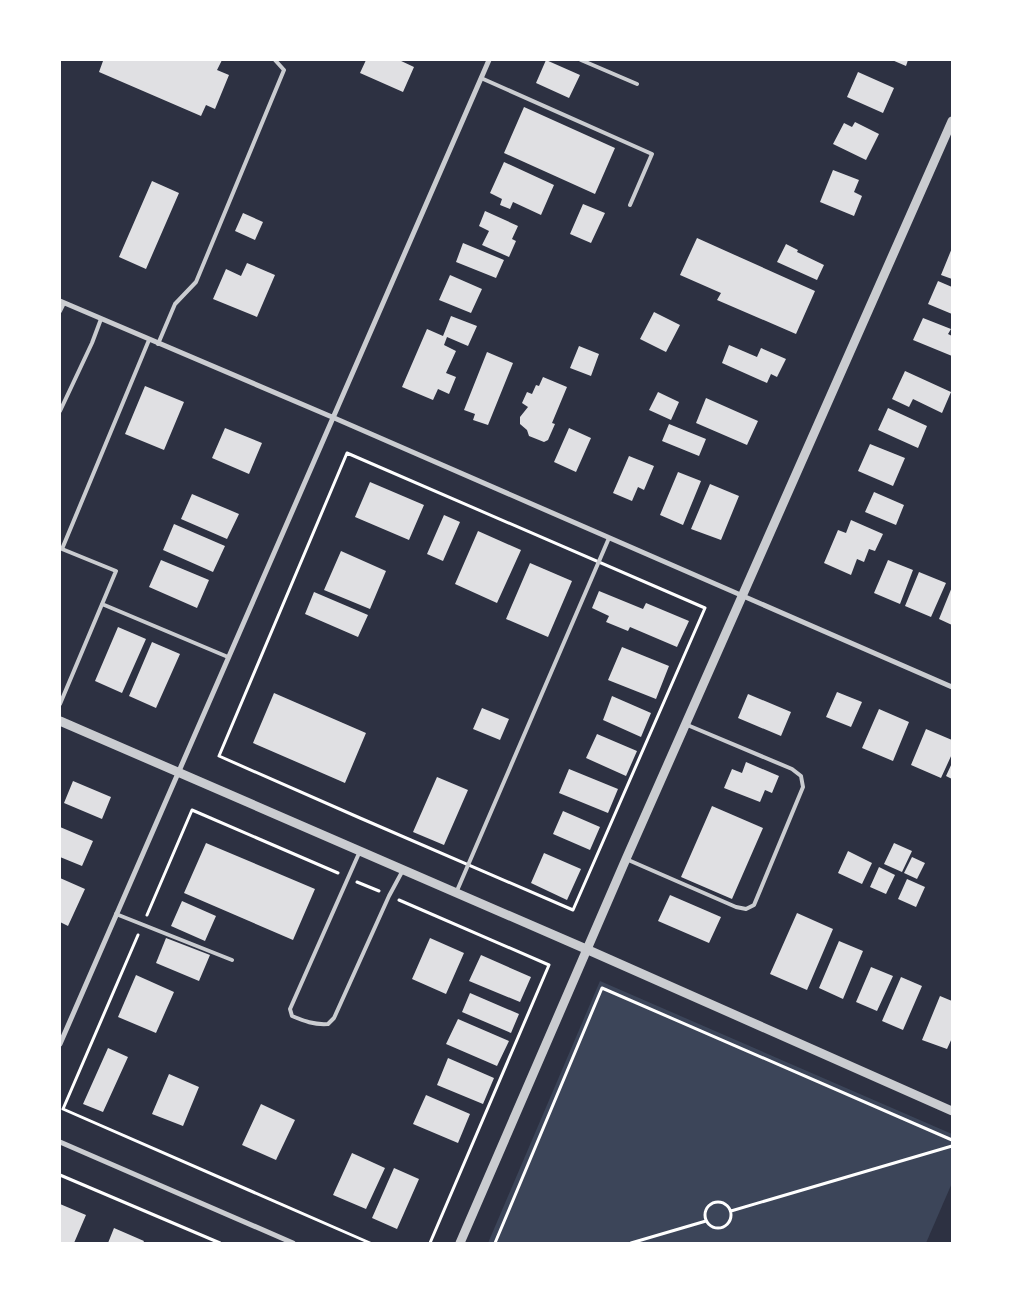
<svg xmlns="http://www.w3.org/2000/svg" width="1012" height="1303" viewBox="0 0 1012 1303" font-family="'Fira Sans',sans-serif">
  <style>
    .green { fill: #3c4559 }
    .building { fill: #e0e0e3 }
    .lines { fill: none; stroke-linecap: round; stroke-linejoin: round }
    .path { stroke: #fff; stroke-width: 3 }
    .service { stroke: #caccd0; stroke-width: 4 }
    .minor { stroke: #caccd0; stroke-width: 5 }
    .tertiary { stroke: #caccd0; stroke-width: 9 }
  </style>
  <rect width="100%" height="100%" fill="#2d3142"/>
  <path class="green" d="M600,981L952,1134V1183L926,1243H488Z"/>
  <path class="building" d="M100,60H222L217,70L229,75L215,109L206,105L201,116L99,72L103,61Z
    M366,60H399L414,67L403,92L360,73Z
    M546,60L580,75L569,98L536,83Z
    M892,60H908L906,66Z
    M858,72L894,88L883,113L847,97Z
    M524,107L615,148L595,194L504,153Z
    M855,122L879,134L866,160L833,144L844,123L852,127Z
    M504,162L554,185L541,215L513,202L510,209L500,205L502,199L490,193Z
    M833,170L859,180L854,192L862,196L854,216L820,202Z
    M152,181L179,193L146,269L119,257Z
    M583,204L605,213L591,243L570,234Z
    M485,211L518,226L512,239L516,241L509,257L482,245L489,231L479,226Z
    M243,213L263,222L255,240L235,231Z
    M697,238L815,291L796,334L717,300L721,293L680,275Z
    M463,243L504,260L496,278L456,262Z
    M786,244L798,250L797,252L824,265L817,280L777,262Z
    M952,248V279L941,275Z
    M247,263L275,275L257,317L213,299L226,269L241,276Z
    M450,275L482,289L471,313L439,300Z
    M938,281L952,287V314L928,304Z
    M654,312L680,325L666,352L640,339Z
    M451,316L477,326L468,346L447,337L444,345L456,351L446,373L456,377L449,394L438,389L433,400L402,387L427,329L443,336Z
    M923,318L951,329L948,334L952,336V356L913,340Z
    M729,345L757,357L761,348L786,359L777,377L771,374L767,383L722,363Z
    M579,346L599,354L591,376L570,368Z
    M487,352L513,363L488,425L473,420L475,414L464,410Z
    M905,371L951,392L942,413L913,399L909,407L892,399Z
    M543,377L567,387L552,423L555,424L548,440L544,442L529,436L527,430L520,424V417L528,407L522,403L527,392L532,394L536,385L539,386Z
    M145,386L184,402L164,450L125,434Z
    M658,392L679,402L671,420L649,410Z
    M706,398L758,421L747,445L696,423Z
    M888,408L927,426L918,448L878,430Z
    M669,424L706,439L699,456L662,441Z
    M225,428L262,443L249,474L212,458Z
    M569,428L591,438L576,472L554,462Z
    M870,444L905,458L893,486L858,471Z
    M629,456L654,466L644,490L638,487L632,501L613,493Z
    M678,472L701,481L683,525L660,515Z
    M370,482L424,505L409,540L355,517Z
    M710,484L739,496L721,540L691,529Z
    M874,492L904,505L896,525L865,512Z
    M192,494L239,514L227,539L181,519Z
    M444,515L460,522L443,561L427,554Z
    M851,520L883,534L875,551L869,549L864,562L857,559L851,575L824,563L838,530L846,533Z
    M174,524L225,546L213,572L163,550Z
    M478,531L521,550L497,603L455,584Z
    M341,551L386,571L370,609L324,590Z
    M161,560L209,580L197,608L149,587Z
    M888,560L913,570L900,604L874,593Z
    M530,563L572,581L548,637L506,619Z
    M919,572L946,583L931,617L905,606Z
    M952,587V625L939,619Z
    M599,591L643,609L646,603L689,621L677,647L630,627L628,631L606,622L609,616L592,608Z
    M314,592L368,615L358,637L305,614Z
    M118,627L146,639L122,693L95,681Z
    M152,642L180,654L156,708L129,696Z
    M622,647L669,666L656,699L608,680Z
    M837,692L862,702L851,727L826,717Z
    M274,693L366,733L345,783L253,743Z
    M748,694L791,712L781,736L738,718Z
    M612,696L651,713L641,737L603,720Z
    M482,708L509,719L500,740L473,729Z
    M879,709L909,722L893,761L862,748Z
    M926,729L952,740V754L941,778L911,765Z
    M597,734L637,751L626,776L586,758Z
    M746,762L779,776L772,793L765,790L760,802L724,788L732,769L742,773Z
    M952,763V779L946,776Z
    M569,769L618,789L608,813L559,793Z
    M437,777L468,790L444,845L413,832Z
    M73,781L111,797L102,819L64,803Z
    M712,806L763,828L732,899L681,877Z
    M563,811L600,827L590,850L553,834Z
    M60,827L93,841L82,866L60,857Z
    M206,843L315,889L293,940L184,893Z
    M894,843L912,851L902,872L884,864Z
    M848,851L872,863L862,884L838,873Z
    M544,853L581,869L567,900L531,883Z
    M912,857L925,863L917,879L904,873Z
    M879,867L895,875L886,894L870,887Z
    M60,878L85,889L68,926L60,922Z
    M907,879L925,887L916,907L898,899Z
    M670,895L721,917L709,943L658,921Z
    M182,901L216,916L205,941L171,926Z
    M797,913L833,929L807,990L770,974Z
    M166,938L210,955L199,981L156,963Z
    M430,938L464,953L446,994L412,979Z
    M839,941L863,951L843,999L819,988Z
    M481,955L531,977L520,1002L469,981Z
    M871,967L893,976L877,1011L856,1002Z
    M136,975L174,992L156,1033L118,1017Z
    M901,977L922,986L903,1030L882,1021Z
    M470,993L519,1014L511,1033L462,1012Z
    M940,996L952,1001V1038L947,1049L922,1040Z
    M458,1019L509,1041L497,1066L446,1044Z
    M108,1048L128,1057L103,1112L83,1104Z
    M448,1058L494,1078L483,1104L437,1085Z
    M169,1074L199,1087L183,1126L152,1114Z
    M426,1095L470,1114L458,1143L413,1124Z
    M261,1104L295,1120L276,1160L242,1145Z
    M352,1153L385,1168L366,1209L333,1195Z
    M394,1168L419,1179L397,1229L372,1218Z
    M60,1204L86,1215L74,1243H60Z
    M114,1228L144,1241L143,1243H108Z"/>
  <g class="lines">
    <path class="path" d="M347,453L705,608L573,910L360,818L219,756Z
      M357,882L379,891
      M399,900L549,965L430,1243
      M147,915L192,810L338,873
      M138,935L63,1109L370,1243
      M60,1175L220,1243
      M705 1215a13 13 0 1 1 26 0a13 13 0 1 1-26 0Z
      M731,1211L952,1146
      M495,1243L602,988L952,1140
      M631,1243L706,1221"/>
    <path class="service" d="M581,60L637,84
      M481,78L652,154L630,205
      M60,311L64,303
      M158,344L175,304L196,282L284,70L275,60
      M60,411L92,343L101,319
      M102,604L228,657
      M60,704L116,571L62,549L149,340
      M360,851L290,1009L292,1016C304,1021 314,1025 328,1024L334,1018L389,896L403,870
      M626,859L736,907L746,909L754,905L803,787L801,776L792,769L685,724
      M456,893L609,538
      M116,914L232,960"/>
    <path class="minor" d="M60,301L332,417L952,687
      M60,1044L489,60
      M60,1142L293,1243"/>
    <path class="tertiary" d="M60,721L586,949L952,1111
      M460,1243L626,859L952,121"/>
  </g>
  <rect width="1012" height="1303" fill="none" stroke="#ffffff" stroke-width="122"/>
</svg>
